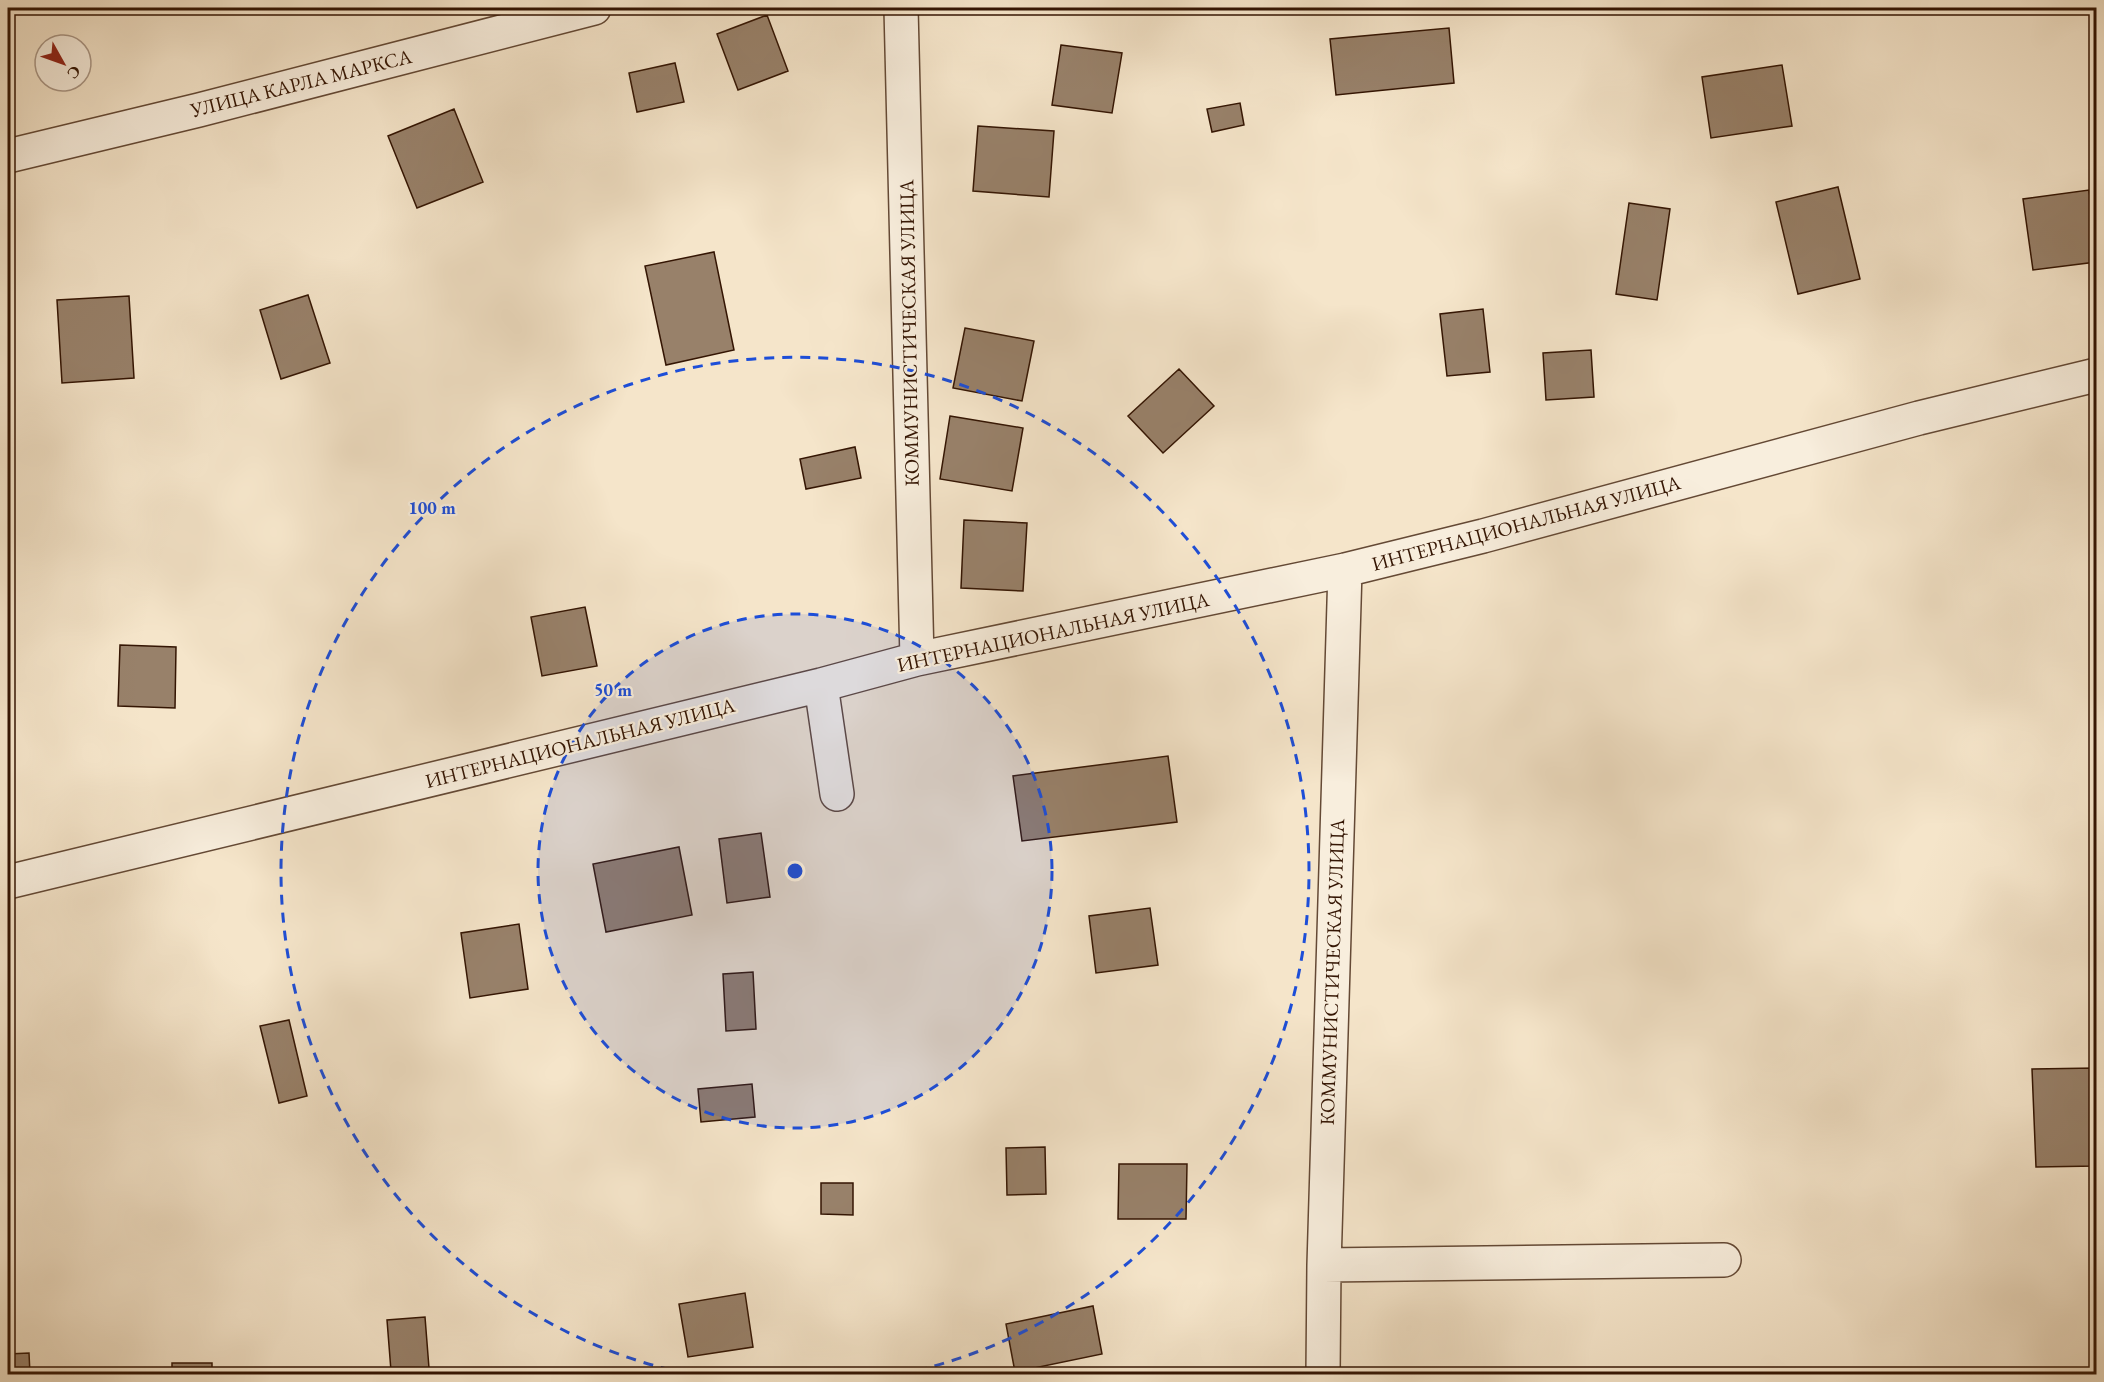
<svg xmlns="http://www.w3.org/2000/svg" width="2104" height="1382" viewBox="0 0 2104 1382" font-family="'EB Garamond',serif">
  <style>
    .building { fill: #98816a; stroke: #341503; stroke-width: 1.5 }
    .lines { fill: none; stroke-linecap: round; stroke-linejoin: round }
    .minor-casing { stroke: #644935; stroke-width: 36 }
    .minor { stroke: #f8eedd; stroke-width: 33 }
    .ring { fill: none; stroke: #1d4ed8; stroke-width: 3; stroke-dasharray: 10 8 }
    .labels { text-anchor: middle; stroke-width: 4.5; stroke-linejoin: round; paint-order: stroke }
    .street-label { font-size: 20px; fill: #341503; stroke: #f8eedd }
    .centre { fill: #1d4ed8; stroke: #f8eedd; stroke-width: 3 }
    .ring-label { font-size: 18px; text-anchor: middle; font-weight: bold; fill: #1d4ed8; stroke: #f8eedd; stroke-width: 4.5; stroke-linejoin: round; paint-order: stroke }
  </style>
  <rect width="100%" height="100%" fill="#f5e5ca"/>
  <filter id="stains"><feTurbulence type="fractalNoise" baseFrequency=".00333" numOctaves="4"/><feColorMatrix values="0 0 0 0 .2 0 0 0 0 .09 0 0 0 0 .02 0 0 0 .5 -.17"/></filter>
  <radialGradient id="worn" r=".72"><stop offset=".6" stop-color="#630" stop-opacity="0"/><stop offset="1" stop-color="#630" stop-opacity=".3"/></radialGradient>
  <path class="building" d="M767,15L788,71L738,90L717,34Z
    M1449,28L1454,83L1336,95L1330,39Z
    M1061,45L1122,53L1112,113L1052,105Z
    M675,63L684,102L637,112L629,73Z
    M1782,65L1792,126L1711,138L1702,77Z
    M1240,103L1244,125L1212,132L1207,109Z
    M454,109L483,182L417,208L388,136Z
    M978,126L1054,131L1049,197L973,191Z
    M1838,187L1860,279L1798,294L1776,202Z
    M2089,190L2096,241V262L2033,270L2023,199Z
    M1629,203L1670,209L1657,300L1616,294Z
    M714,252L734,350L666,365L645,266Z
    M308,295L330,363L281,379L260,310Z
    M129,296L134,378L62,383L57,300Z
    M1483,309L1490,372L1447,376L1440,314Z
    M965,328L1034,341L1022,401L953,388Z
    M1591,350L1594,397L1546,400L1543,353Z
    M1179,369L1214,406L1163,453L1128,416Z
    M950,416L1023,428L1012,491L940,479Z
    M855,447L861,478L806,489L800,459Z
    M964,520L1027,523L1023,591L961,588Z
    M585,607L597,666L542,676L531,617Z
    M120,645L176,647L175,708L118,706Z
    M1168,756L1177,822L1022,841L1013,776Z
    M761,833L770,897L727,903L719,839Z
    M679,847L692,915L606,932L593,864Z
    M1150,908L1158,965L1096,973L1089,916Z
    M519,924L528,989L470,998L461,933Z
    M753,972L756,1029L726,1031L723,974Z
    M289,1020L307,1096L279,1103L260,1026Z
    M2096,1068V1166L2036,1167L2032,1069Z
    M752,1084L755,1117L701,1122L698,1089Z
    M1045,1147L1046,1194L1007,1195L1006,1148Z
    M1119,1164H1187L1186,1219H1118Z
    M821,1183H853V1215L821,1214Z
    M745,1293L753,1347L688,1357L679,1304Z
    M1093,1306L1102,1354L1015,1372L1006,1324Z
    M425,1317L429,1368L391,1371L387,1320Z
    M29,1353L30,1374H8V1354Z
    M172,1363H212V1374H172Z"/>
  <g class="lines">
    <defs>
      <path id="minor" d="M901,8L917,659
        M8,156L199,110L594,8
        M821,685L837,794
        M8,882L821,685L917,659L1345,570L1483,536L1919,418L2096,375
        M1324,1265L1724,1260
        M1323,1374L1324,1265L1345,570"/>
    </defs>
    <use href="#minor" class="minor-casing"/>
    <use href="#minor" class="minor"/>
  </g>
  <circle cx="795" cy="871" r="257" fill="#1d4ed8" fill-opacity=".12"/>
  <g class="ring">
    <circle cx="795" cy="871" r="257"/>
    <path d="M688 1374A514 514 0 1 1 902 1374"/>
  </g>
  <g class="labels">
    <g class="street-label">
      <text transform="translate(301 83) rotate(-14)" y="7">УЛИЦА КАРЛА МАРКСА</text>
      <text transform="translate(909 333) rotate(-91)" y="7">КОММУНИСТИЧЕСКАЯ УЛИЦА</text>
      <text transform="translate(1526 523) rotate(-15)" y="7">ИНТЕРНАЦИОНАЛЬНАЯ УЛИЦА</text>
      <text transform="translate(1053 632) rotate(-12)" y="7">ИНТЕРНАЦИОНАЛЬНАЯ УЛИЦА</text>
      <text transform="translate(580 743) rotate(-14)" y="7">ИНТЕРНАЦИОНАЛЬНАЯ УЛИЦА</text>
      <text transform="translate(1332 972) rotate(-88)" y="7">КОММУНИСТИЧЕСКАЯ УЛИЦА</text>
    </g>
  </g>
  <circle cx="795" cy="871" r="9" class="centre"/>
  <g class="ring-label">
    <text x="432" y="514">100 m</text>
    <text x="613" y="696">50 m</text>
  </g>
  <rect width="2104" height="1382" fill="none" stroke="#f5e5ca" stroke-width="30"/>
  <rect x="9" y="9" width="2086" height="1364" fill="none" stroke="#341503" stroke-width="3"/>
  <rect x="15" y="15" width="2074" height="1352" fill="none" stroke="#341503" stroke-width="1.5"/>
  <g transform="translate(63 63) rotate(130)"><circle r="28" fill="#f8eedd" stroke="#aa9786" stroke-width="1.5"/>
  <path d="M0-4.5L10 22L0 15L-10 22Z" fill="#8f2418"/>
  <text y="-9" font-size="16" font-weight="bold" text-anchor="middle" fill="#341503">С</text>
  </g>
  <rect width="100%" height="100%" filter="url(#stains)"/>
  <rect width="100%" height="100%" fill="url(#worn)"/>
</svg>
